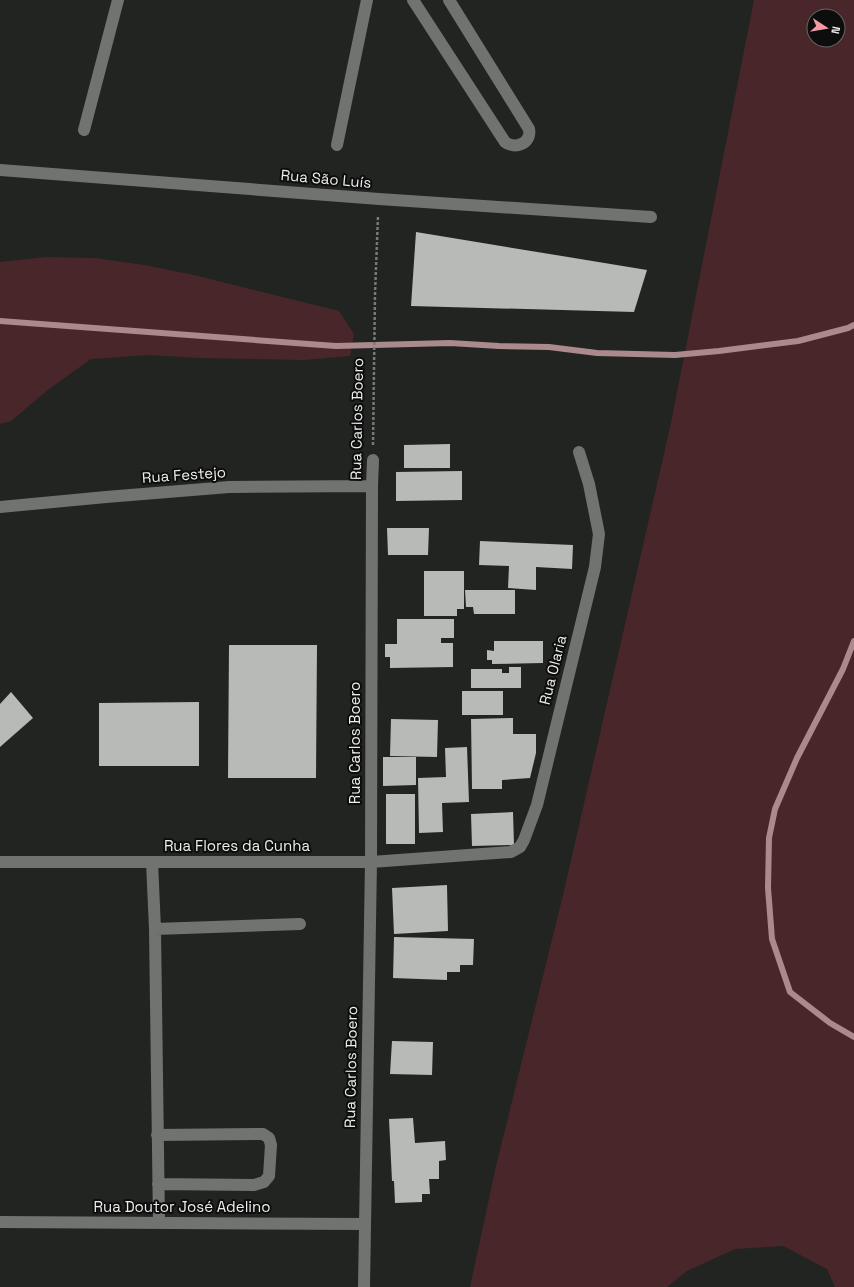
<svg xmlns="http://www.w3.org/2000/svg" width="854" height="1287" viewBox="0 0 854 1287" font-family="'Space Grotesk',sans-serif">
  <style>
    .green { fill: #49262a; fill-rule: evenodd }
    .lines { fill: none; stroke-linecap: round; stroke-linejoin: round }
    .stream { stroke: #aa8a8c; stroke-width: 6 }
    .building { fill: #b7bab6 }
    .path { stroke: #787a77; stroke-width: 2.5; stroke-dasharray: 3 2; stroke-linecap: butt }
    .minor { stroke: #707370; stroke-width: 12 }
    .labels { text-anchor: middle; stroke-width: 4; stroke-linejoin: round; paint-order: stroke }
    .street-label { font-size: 15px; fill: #eceeeb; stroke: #0c0d0c }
  </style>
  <rect width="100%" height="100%" fill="#222421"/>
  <path class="green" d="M754,0H854V1287H835L827,1269L783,1246L735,1249L687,1271L667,1287H470L496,1166L564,891L671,423ZM814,16H838V40H814Z
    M46,257L95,258L144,265L194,275L339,311L354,334L350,356L304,360L200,358L149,355L91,359L49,389L11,421L0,424V262Z"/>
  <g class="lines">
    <path class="stream" d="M0,321L336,346L450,343L499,346L549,347L597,353L675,355L719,351L798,341L848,328L854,325
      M854,641L843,669L797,758L775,809L769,838L768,888L772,939L790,992L830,1023L854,1037"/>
  </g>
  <path class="building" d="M416,232L647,270L634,312L411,306Z
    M450,444V468H404V445Z
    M462,471V500L396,501V472Z
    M387,528H429L428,555H388Z
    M480,541L573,545L572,569L536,567V590L508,588L509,566L479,565Z
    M424,571H464V609H457V616H424Z
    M465,590H515V614H474L473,607H466Z
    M397,619H454V638H441V643H453V667L390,668V657H385V644H397Z
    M494,641H543V663L492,664V660H487V650L494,651Z
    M229,645H317L316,778H228Z
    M509,667H521V688H471V669H502V673H509Z
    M462,691H503V715H462Z
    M11,692L33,718L0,747V704Z
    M199,702V766H99V703Z
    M513,718V734H536V753L530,778L502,780V789H472L471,719Z
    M391,719L438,720L437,757L390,756Z
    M467,747L469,802L442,803L443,832L419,833L418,778L446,777L445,748Z
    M383,757H416V785L383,786Z
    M386,794H415V844H386Z
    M513,812L514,845L472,846L471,814Z
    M447,885L448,931L394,934L392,888Z
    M394,937L474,939L473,965H460V972H447V980L393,978Z
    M392,1041L433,1042L432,1075L390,1074Z
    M413,1118L415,1143L445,1141L446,1160L439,1161V1179H429L430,1194H422V1202L395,1203L394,1181H392L389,1119Z"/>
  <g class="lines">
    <path class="path" d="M373,445L375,294L378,216"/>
    <path class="minor" d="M413,0L505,142C515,150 532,143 529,129L449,0
      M84,130L118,0
      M337,145L367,0
      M0,170L379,199L651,217
      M0,507L106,497L229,487L372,486
      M0,862H371L511,852L520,847L524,840L537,805L595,567L599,534L589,484L579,452
      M152,862L155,929L159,1223
      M155,929L300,924
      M157,1135L263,1134L269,1138L271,1145L269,1176L264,1182L254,1185L158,1184
      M0,1222L364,1224
      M364,1287L371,862L372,486L373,460"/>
  </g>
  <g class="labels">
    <g class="street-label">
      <text transform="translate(326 179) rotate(5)" y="5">Rua São Luís</text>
      <text transform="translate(357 419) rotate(-89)" y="5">Rua Carlos Boero</text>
      <text transform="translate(184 475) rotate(-4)" y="5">Rua Festejo</text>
      <text transform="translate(553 670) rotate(-76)" y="5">Rua Olaria</text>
      <text transform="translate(355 743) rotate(-90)" y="5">Rua Carlos Boero</text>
      <text x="237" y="851">Rua Flores da Cunha</text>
      <text transform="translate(351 1067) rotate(-89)" y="5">Rua Carlos Boero</text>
      <text x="182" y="1212">Rua Doutor José Adelino</text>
    </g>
  </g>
  <g transform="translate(826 28) rotate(102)"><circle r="19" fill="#0c0d0c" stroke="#666765"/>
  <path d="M0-3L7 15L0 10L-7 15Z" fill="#f49aa5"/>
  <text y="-6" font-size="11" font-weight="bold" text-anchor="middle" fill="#eceeeb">N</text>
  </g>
</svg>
